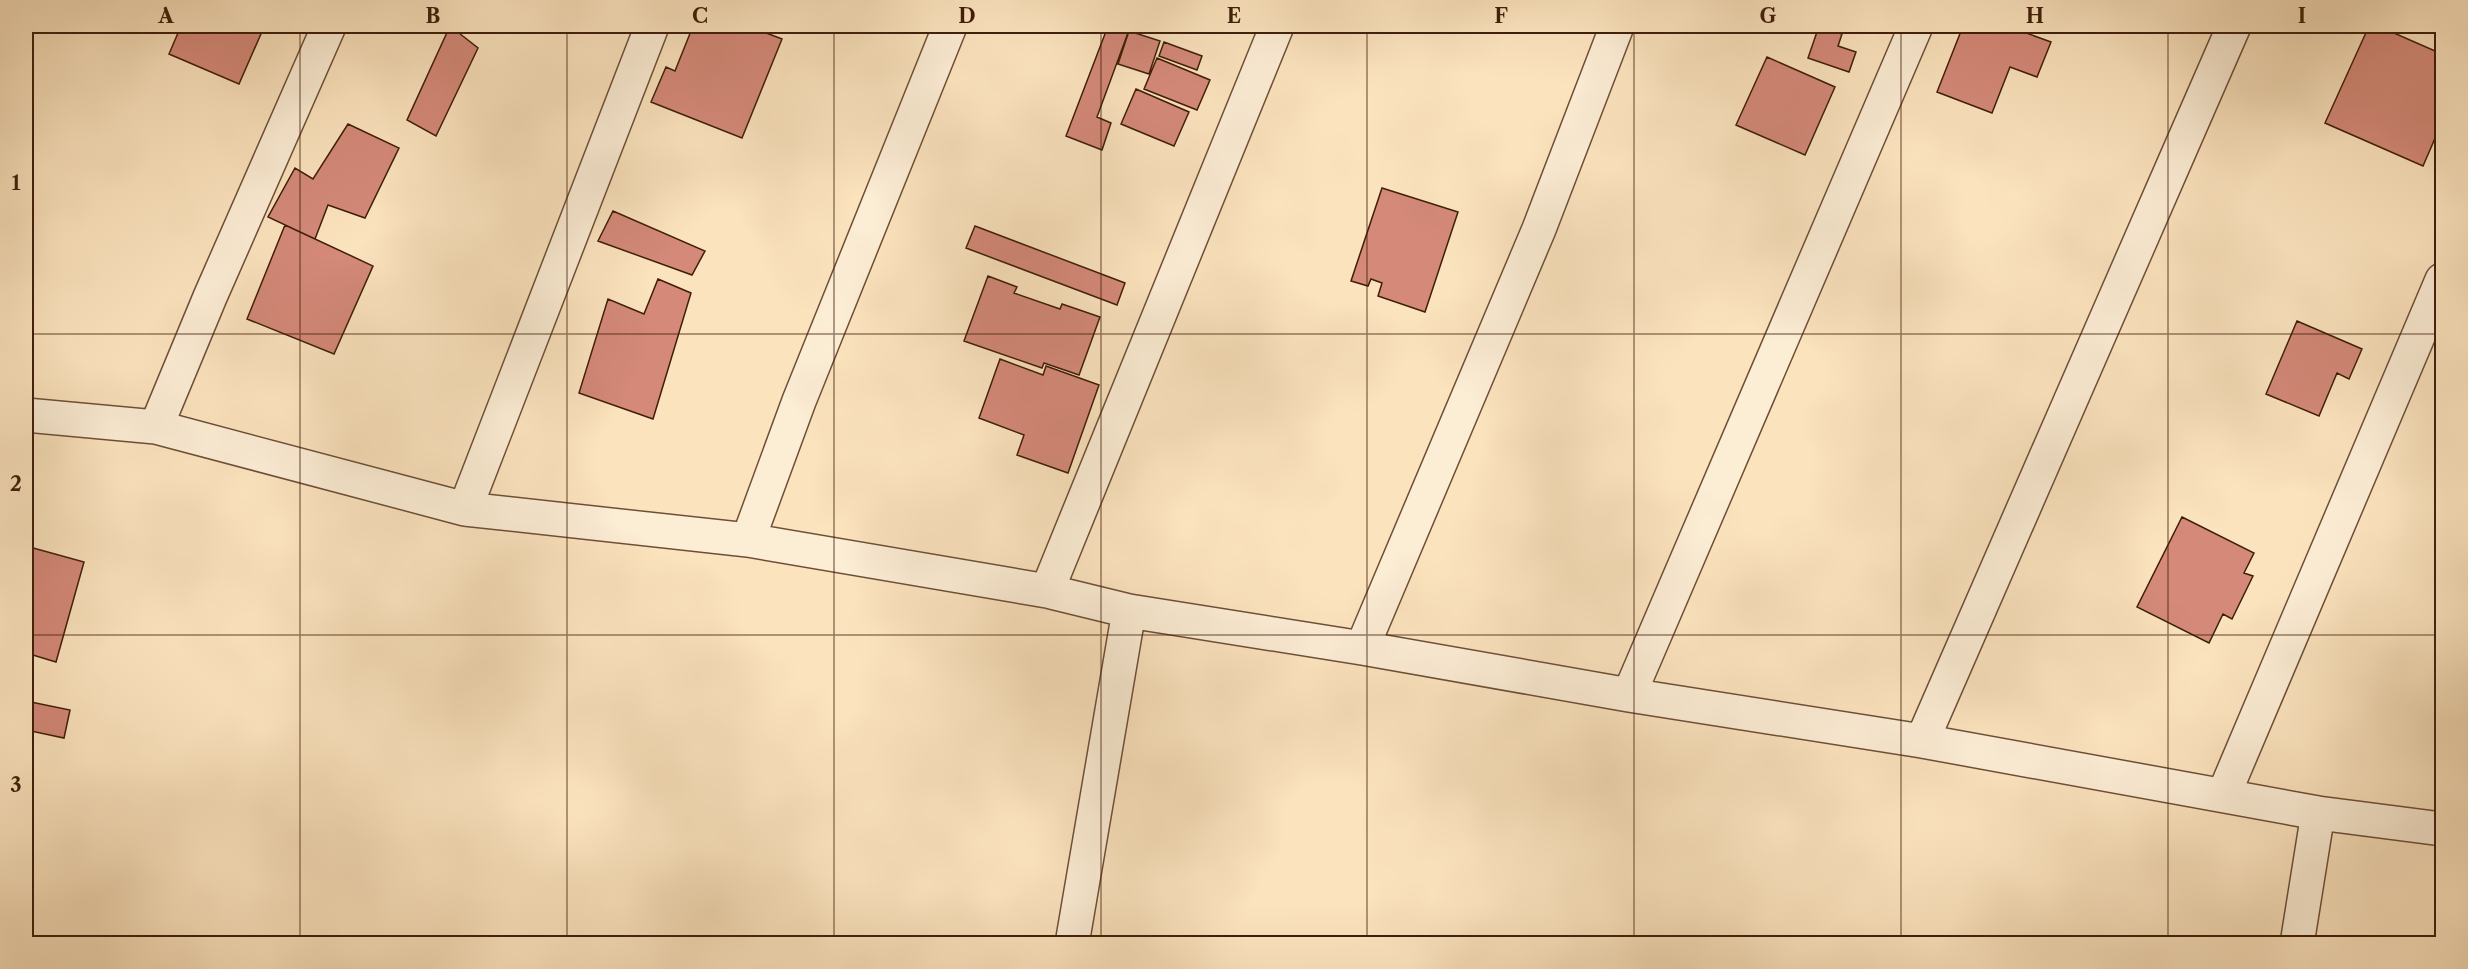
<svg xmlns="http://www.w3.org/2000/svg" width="2468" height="969" viewBox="0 0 2468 969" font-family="'Libre Caslon Text',serif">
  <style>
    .building { fill: #d48979; stroke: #3f1e09; stroke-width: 1.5 }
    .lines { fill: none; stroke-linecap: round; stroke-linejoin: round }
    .minor-casing { stroke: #6e4f36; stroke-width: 36 }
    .minor { stroke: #fcedd5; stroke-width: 33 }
    .grid { fill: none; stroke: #3f1e09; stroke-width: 1.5; stroke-opacity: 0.55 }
    .neatline { fill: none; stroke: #3f1e09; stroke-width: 2 }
    .grid-label { font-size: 20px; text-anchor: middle; font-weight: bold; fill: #3f1e09 }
  </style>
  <rect width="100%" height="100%" fill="#fbe3be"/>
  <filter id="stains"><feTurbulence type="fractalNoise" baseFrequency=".00333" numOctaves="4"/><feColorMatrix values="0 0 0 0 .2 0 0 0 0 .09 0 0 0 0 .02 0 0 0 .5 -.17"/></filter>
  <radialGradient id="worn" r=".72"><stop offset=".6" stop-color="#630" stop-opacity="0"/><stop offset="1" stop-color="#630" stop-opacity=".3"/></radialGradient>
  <path class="building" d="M181,26H259L264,27L239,84L169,54Z
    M448,26H468L465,33Z
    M450,26L478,48L436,136L407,120Z
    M693,26H748L782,39L742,138L651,102L666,67L675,71Z
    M1108,26H1118L1129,30L1097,117L1111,123L1102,150L1066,136Z
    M1819,26L1842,34L1838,46L1856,52L1849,72L1808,58Z
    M1963,26H2007L2051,42L2037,77L2010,67L1992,113L1937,92Z
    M2369,26H2378L2442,54V122L2423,166L2325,123Z
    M1129,31L1160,41L1149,74L1118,64Z
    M1164,42L1202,56L1197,70L1159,56Z
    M1767,57L1835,87L1805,155L1736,125Z
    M1157,58L1210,80L1197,110L1144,89Z
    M1136,89L1189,112L1174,146L1121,124Z
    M348,124L399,148L365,218L328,205L315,239L268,217L295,168L313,179Z
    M1382,188L1458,212L1425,312L1378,296L1382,283L1371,279L1368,286L1351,281Z
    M613,211L705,251L692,275L598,241Z
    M285,225L373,266L334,354L247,319Z
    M975,226L1125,283L1117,305L966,248Z
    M988,276L1017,287L1014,293L1060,309L1062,304L1100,317L1079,375L1044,363L1042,368L964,341Z
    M658,279L691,293L653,419L579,393L608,299L644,314Z
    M2297,321L2362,349L2349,379L2337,373L2319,416L2266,394Z
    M1000,359L1043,375L1046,366L1099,385L1068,473L1017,455L1024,435L979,418Z
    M2182,517L2254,553L2244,573L2253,576L2232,619L2223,614L2209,643L2137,607Z
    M26,546L84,562L56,662L26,653Z
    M26,701L70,710L64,738L26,730Z"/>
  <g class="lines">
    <defs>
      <path id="minor" d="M26,415L156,427L465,509L748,540L1047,591L1129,611L1362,648L1629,695L1922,741L2318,813L2442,829
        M156,427L210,297L329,26
        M465,509L652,26
        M748,540L799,401L950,26
        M1047,591L1277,26
        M1362,648L1539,229L1617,26
        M1629,695L1916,26
        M1922,741L2234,26
        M2224,794L2442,280
        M1072,944L1129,611
        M2297,944L2318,813"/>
    </defs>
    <use href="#minor" class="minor-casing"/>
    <use href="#minor" class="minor"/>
  </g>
  <path class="grid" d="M300,26V944M567,26V944M834,26V944M1101,26V944M1367,26V944M1634,26V944M1901,26V944M2168,26V944M26,334H2442M26,635H2442"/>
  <rect width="2468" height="969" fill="none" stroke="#fbe3be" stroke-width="66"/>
  <rect x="33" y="33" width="2402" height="903" class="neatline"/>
  <g class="grid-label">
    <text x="166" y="23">A</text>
    <text x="433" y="23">B</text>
    <text x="700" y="23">C</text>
    <text x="967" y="23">D</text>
    <text x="1234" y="23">E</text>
    <text x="1501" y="23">F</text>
    <text x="1768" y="23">G</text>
    <text x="2035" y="23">H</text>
    <text x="2302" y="23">I</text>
    <text x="16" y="190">1</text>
    <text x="16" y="491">2</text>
    <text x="16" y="792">3</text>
  </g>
  <rect width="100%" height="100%" filter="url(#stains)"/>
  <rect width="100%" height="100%" fill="url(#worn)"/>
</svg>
